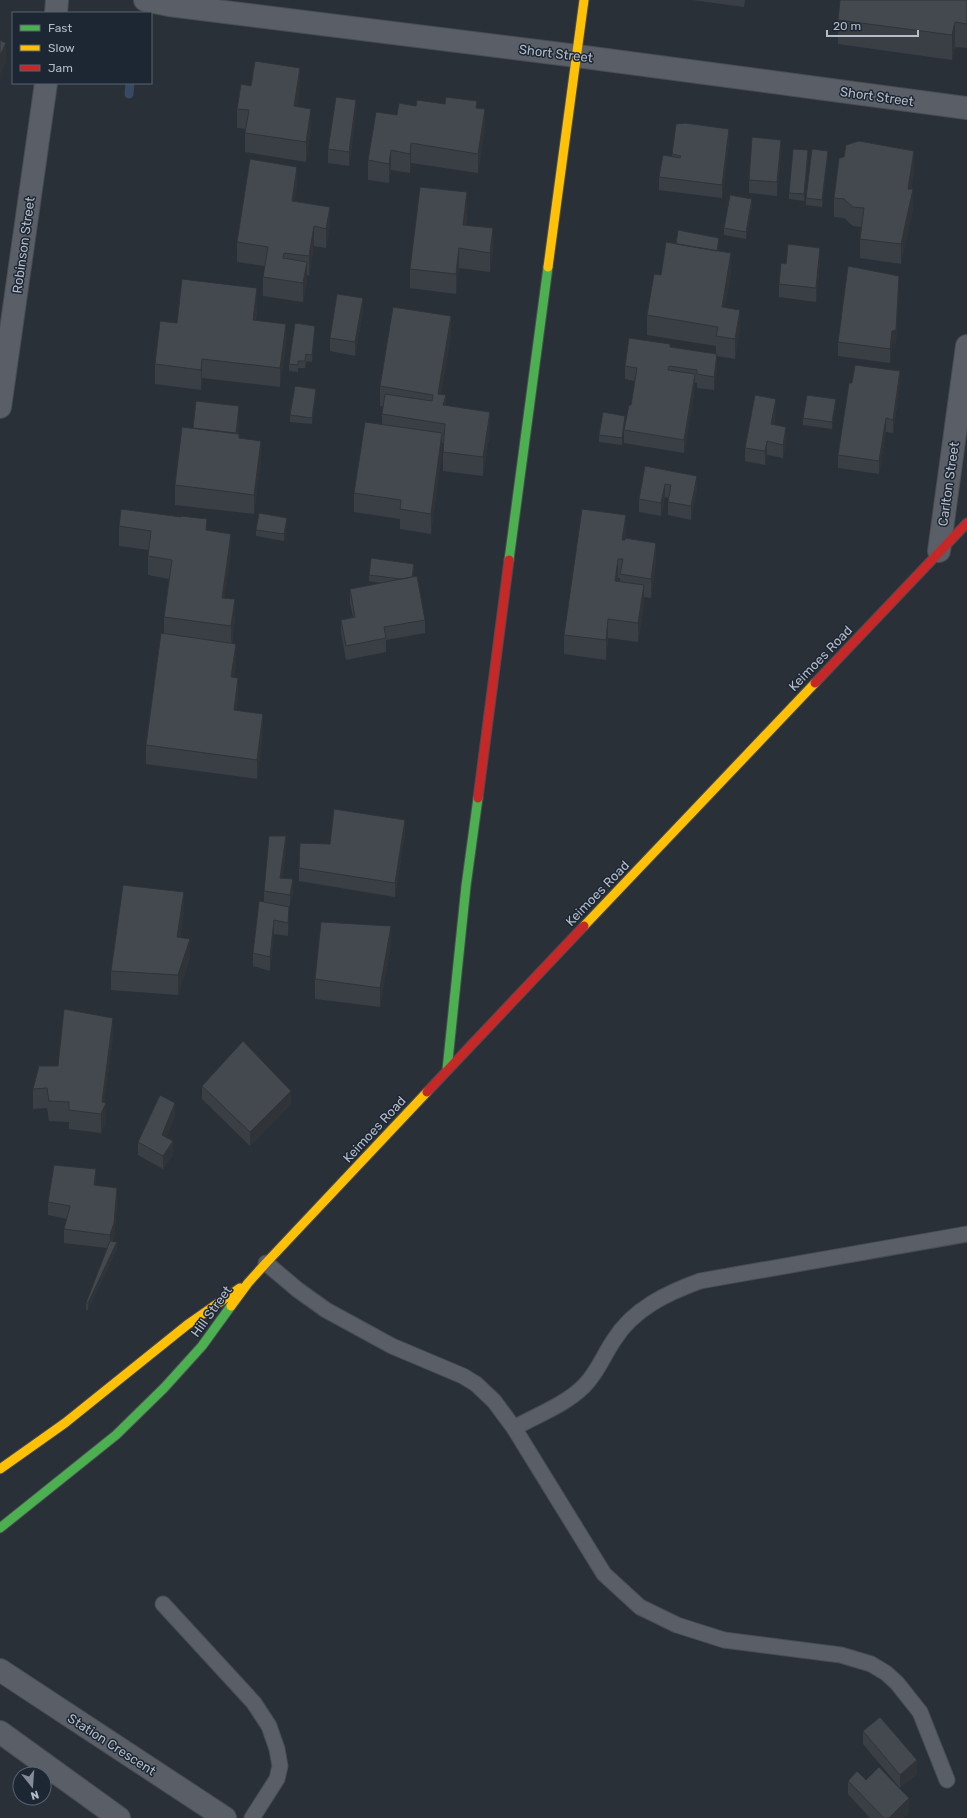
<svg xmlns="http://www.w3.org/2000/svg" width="967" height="1818" viewBox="0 0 967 1818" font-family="Rubik,sans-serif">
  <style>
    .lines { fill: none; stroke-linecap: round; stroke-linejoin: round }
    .stream { stroke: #384963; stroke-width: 9 }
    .lane-casing { stroke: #484c53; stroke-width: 17 }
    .street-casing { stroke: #484c53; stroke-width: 24 }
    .fast-casing { stroke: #484c53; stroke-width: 11 }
    .slow-casing { stroke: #484c53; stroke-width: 11 }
    .jam-casing { stroke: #484c53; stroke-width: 11 }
    .lane { stroke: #5a5e66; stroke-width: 15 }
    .street { stroke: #5a5e66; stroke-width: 22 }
    .fast { stroke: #4caf50; stroke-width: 9 }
    .slow { stroke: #ffc107; stroke-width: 9 }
    .jam { stroke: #c62828; stroke-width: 9 }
    .wall { fill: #3a3f45; fill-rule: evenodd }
    .shaded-wall { fill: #303338 }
    .building { fill: #444950; stroke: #303338 }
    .labels { text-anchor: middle; stroke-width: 3; stroke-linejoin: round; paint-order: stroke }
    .street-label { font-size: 13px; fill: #b4bcc9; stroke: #1d2633 }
  </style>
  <rect width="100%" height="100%" fill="#2a3038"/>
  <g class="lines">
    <path class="stream" d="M129,94L130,83"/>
    <defs>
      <path id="lane" d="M266,1263L298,1290L326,1310L392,1346L463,1376L476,1384L494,1401L514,1428L604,1574L640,1607L677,1625L724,1640L841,1655L871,1664L886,1673L897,1683L920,1712L947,1780
        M514,1428C537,1415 565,1405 584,1386C598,1372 603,1356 614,1340C633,1309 667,1293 700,1281L967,1234
        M163,1604L254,1703L269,1726L277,1749L280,1766L277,1779L252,1818"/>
      <path id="street" d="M145,0L169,5L577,56L967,108
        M56,13L57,0
        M0,407L46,83
        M939,551L967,346
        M0,1670L225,1818
        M0,1732L119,1818"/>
      <path id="fast" d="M509,560L548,267
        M447,1070L466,886L478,798
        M0,1528L116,1435L164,1388L202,1346L231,1306"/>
      <path id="slow" d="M548,267L584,0
        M584,926L815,683
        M231,1306L248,1283L266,1263L427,1092
        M0,1469L65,1423L187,1325L240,1288"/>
      <path id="jam" d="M815,683L967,523
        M478,798L509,560
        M427,1092L584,926"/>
    </defs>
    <use href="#lane" class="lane-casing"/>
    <use href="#street" class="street-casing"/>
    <use href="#fast" class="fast-casing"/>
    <use href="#slow" class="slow-casing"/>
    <use href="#jam" class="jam-casing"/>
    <use href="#lane" class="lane"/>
    <use href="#street" class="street"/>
    <use href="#fast" class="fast"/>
    <use href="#slow" class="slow"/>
    <use href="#jam" class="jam"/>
  </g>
  <path class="wall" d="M692,0H745L744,7Z
    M967,0V48L955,47L952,60L838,44V20Z
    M251,86L300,87L297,107L311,128L306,162L245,152V133L246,129L237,128V109Z
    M445,104L477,108L485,128L478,173L411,163L410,173L391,170L389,183L368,180V160L397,115L416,106Z
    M356,113L349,166L328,163V149Z
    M729,142L722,198L659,190V177L672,156V154Z
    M781,153L777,196L749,193V180Z
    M808,157L804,201L789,199V193Z
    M828,158L822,207L806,205V198Z
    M914,171L911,189L913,209L901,264L860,258V239L861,227L853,226L844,218L834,217V198Z
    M297,186L294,201L330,226L326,248L314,246L309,276L307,275V281L303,302L263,296V277L265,266L237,262V242Z
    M752,206L746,239L724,235V228Z
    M467,212L466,225L493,248L490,272L459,268L456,294L410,288V269Z
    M676,244L719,245L718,251L731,273L725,307L740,329L735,359L717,356V367L714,390L697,388V383H695V388L684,453L624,443V430L622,445L599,442V435L625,423L631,405L635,381L625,379V366L670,347L716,354V346L647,335V315L661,275Z
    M820,262L816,302L779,297V284Z
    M899,289L896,343L892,344L890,363L838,356V342Z
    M257,307L256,320L286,343L280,387L202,378L201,390L155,384V364L177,323Z
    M363,311L355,356L330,351V338Z
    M315,333L312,362L306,361L305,368H298V372L289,371V364Z
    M451,335L441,394L446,405L490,432L483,476L443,471V443H442V452L431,534L400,529V519L354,512V493L382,424V414L383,406H380V386Z
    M852,383L900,385L893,433L886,432L879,474L838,468V455Z
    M316,395L312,424L290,422V415Z
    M836,406L832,429L803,425V418Z
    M776,413L774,424L786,440L783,458L767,455L765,465L745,461V448Z
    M239,420L238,433L239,438L261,460L254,514L175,505V485L193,428Z
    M645,466L697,489L691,520L668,515V502L669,498L665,497L661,516L639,512V499Z
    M287,524L284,541L256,536V530Z
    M119,526L207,531L231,553L224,598L235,619L232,643L236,663L234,677L238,698L236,710L263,733L257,779L146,764V745L164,634V617L169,579L148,575V556L149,550L119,546Z
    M626,534L625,540L656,562L651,598L644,597V604L638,642L608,638L606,660L564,654V635ZM618,578H620V581H618Z
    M414,571L413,577L425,620V633L386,640V652L346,660L341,633V620L353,617L350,603V589L381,583L369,581V575Z
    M405,833L395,897L299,881V868L330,844Z
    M286,850L282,878L293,892L289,908V920L288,936L274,934L270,971L253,966V953L264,902V891Z
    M184,911L180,938L190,958L178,995L111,990V971Z
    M391,945L380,1007L315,999V979Z
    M113,1037L104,1103L106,1123L101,1133L69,1129V1122L49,1121L47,1108L33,1109V1089L58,1066Z
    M202,1086L291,1104L250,1146L202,1099Z
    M175,1116L166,1137L173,1155L163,1169L138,1155V1142Z
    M96,1183L95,1185L117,1202L114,1237L112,1242L117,1249L88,1310H86V1303L107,1248L64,1243V1229L67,1219L48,1215V1202Z
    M863,1731L917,1774L900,1788L863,1744Z
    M848,1781L909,1812L903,1818H870L848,1794Z"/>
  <path class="shaded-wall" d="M955,22V47L952,60V35Z
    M6,43V63L0,75V56Z
    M300,68V87L294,125V106Z
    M356,100V113L349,166V152Z
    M311,109V128L306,162V142Z
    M485,109V128L478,173V154Z
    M729,129V142L722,198V185Z
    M781,140V153L777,196V182Z
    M411,143V163L410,173V154Z
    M391,150V170L389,183V164Z
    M808,150V157L804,201V194Z
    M828,151V158L822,207V200Z
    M914,151V171L908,208V189Z
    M297,167V186L292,220V201Z
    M913,189V209L901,264V244Z
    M467,192V212L463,244V225Z
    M752,199V206L746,239V232Z
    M330,207V226L326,248V229Z
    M314,226V246L309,276V256Z
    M493,228V248L490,272V253Z
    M719,238V245L716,266V259Z
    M459,248V268L456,294V274Z
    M820,248V262L816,302V288Z
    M731,253V273L722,326V307Z
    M307,262V281L303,302V283Z
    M899,276V289L896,343L892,344L890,363V349Z
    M257,288V307L253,339V320Z
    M363,298V311L355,356V342Z
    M740,310V329L735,359V339Z
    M451,316V335L438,413V394Z
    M286,324V343L280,387V368Z
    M315,326V333L312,362V355Z
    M717,354V367L714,390V377Z
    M202,359V378L201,390V370Z
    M900,371V385L893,433V420Z
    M695,374V388L684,453V440Z
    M316,389V395L312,424V418Z
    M446,395V414L443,424V405Z
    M776,399V413L771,437V424Z
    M836,399V406L832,429V422Z
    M239,406V420L236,448V435Z
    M490,412V432L483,476V457Z
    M625,416V423L622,445V438Z
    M886,418V432L879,474V461Z
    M786,427V440L783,458V445Z
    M442,433V452L431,534V514Z
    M261,441V460L254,514V495Z
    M767,441V455L765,465V451Z
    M697,476V489L691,520V506Z
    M665,484V497L661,516V503Z
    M626,515V534L622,559V540Z
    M287,518V524L284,541V534Z
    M207,519V538L206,530Z
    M231,534V553L222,617V598Z
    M656,543V562L651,598V579Z
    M618,559V578L615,600V581Z
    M414,564V571L412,588V581Z
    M644,585V604L638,642V623Z
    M235,599V619L231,645V626Z
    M608,619V638L606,660V640Z
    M236,644V663L231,696V677Z
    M238,678V698L234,729V710Z
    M263,714V733L257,779V760Z
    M405,820V833L395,897V883Z
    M286,836V850L280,891V878Z
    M293,879V892L290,908V895Z
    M184,892V911L177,957V937Z
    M289,907V920L288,936V923Z
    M274,920V934L270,971V957Z
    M391,926V945L380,1007V988Z
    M190,939V958L178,995V975Z
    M113,1018V1037L104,1107L106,1103V1123L101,1133V1114Z
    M291,1091V1104L250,1146V1132Z
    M175,1103V1116L162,1148V1135Z
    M173,1141V1155L163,1169V1156Z
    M96,1169V1183L94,1198V1185Z
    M117,1188V1202L114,1237L110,1248V1235Z
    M117,1242V1249L88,1310V1303Z
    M917,1760V1774L900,1788V1775Z
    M909,1798V1812L903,1818H889Z"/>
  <path class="building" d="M840,0H967V24L955,22L952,35L838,20Z
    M0,40L6,43L0,56Z
    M255,61L300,68L294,106L311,109L306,142L245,133L249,110L237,109L241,84L251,86Z
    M336,97L356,100L349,152L328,149Z
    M446,97L477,101L476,108L485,109L478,154L411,143L410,154L391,150L389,164L368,160L376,112L397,115L399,103L416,106L417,100L445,104Z
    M685,123L729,129L722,185L659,177L663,155L680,158L681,156L672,154L676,124Z
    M752,137L781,140L777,182L749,180Z
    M859,141L914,151L908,189H913L901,244L860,239L864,208L853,207L844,199L834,198L839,158L844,157L846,145Z
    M793,149L808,150L804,194L789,193Z
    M812,149L828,151L822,200L806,198Z
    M250,159L297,167L292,201L330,207L326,229L314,226L309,256L284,253L283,258L307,262L303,283L263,277L268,247L237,242Z
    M420,187L467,192L463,225L493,228L490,253L459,248L456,274L410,269Z
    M730,195L752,199L746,232L724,228Z
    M678,230L719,238L717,251L676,244Z
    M666,242L731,253L722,307L740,310L735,339L716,336L718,327L647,315L654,274L661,275Z
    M788,244L820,248L816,288L779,284L781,263L786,264Z
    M848,266L899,276L896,330L892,331L890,349L838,342Z
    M182,279L257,288L253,320L286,324L280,368L202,359L201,370L155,364L160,321L177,323Z
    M337,294L363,298L355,342L330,338Z
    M393,307L451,316L438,394L446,395L443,405L490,412L483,457L443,452L445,424L382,414L385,394L432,401L433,395L380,386Z
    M295,323L315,326L312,355L306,354L305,361H298V365L289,364Z
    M629,338L670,344V347L717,354L714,377L697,374V370L669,366L668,370L695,374L684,440L624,430L629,405H631L637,368L625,366Z
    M855,365L900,371L893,420L886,418L879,461L838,455L849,383H852Z
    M295,386L316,389L312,418L290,415Z
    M755,395L776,399L771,424L786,427L783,445L767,441L765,451L745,448Z
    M807,395L836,399L832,422L803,418Z
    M196,401L239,406L236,433L193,428Z
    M603,412L625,416L622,438L599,435Z
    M365,422L442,433L431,514L400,509L401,500L354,493Z
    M182,427L239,434V438L261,441L254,495L175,485Z
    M645,466L697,476L691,506L668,502L671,485L665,484L661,503L639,499Z
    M121,509L181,517V516L207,519L206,530L231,534L222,598L235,599L231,626L164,617L172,560L148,556L151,531L119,526Z
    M582,509L626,515L622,540H625V538L656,543L651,579L620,574L623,559H618L615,581L644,585L638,623L608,619L606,640L564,635Z
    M259,513L287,518L284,534L256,530Z
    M371,558L414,564L412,577L401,579L369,575Z
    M417,576L425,620L384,627L386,638L346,646L341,620L355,617L350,589Z
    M161,633L236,644L231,677L238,678L234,710L263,714L257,760L146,745Z
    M334,809L405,820L395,883L299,868L300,843L330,844Z
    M269,836H286L280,878L293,879L290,895L264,891Z
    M123,885L184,892L177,937L190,939L178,975L111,971Z
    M259,901L289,907L288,923L274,920L270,957L253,953Z
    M321,922L391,926L380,988L315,979Z
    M64,1009L113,1018L102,1102L106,1103L101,1114L69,1110V1102L49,1101L47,1088L33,1089L39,1066H58Z
    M243,1041L291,1091L250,1132L202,1086Z
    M160,1095L175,1103L162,1135L173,1141L163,1156L138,1142Z
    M54,1165L96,1169L94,1185L117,1188L114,1223L110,1235L64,1229L70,1206L48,1202Z
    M110,1241L117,1242L88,1303H86Z
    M880,1717L917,1760L900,1775L863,1731Z
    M879,1767L909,1798L889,1818H884L848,1781L857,1771L866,1780Z"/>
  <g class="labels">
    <g class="street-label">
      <text transform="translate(556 53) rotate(7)" y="5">Short Street</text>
      <text transform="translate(877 96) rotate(8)" y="5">Short Street</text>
      <text transform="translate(23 245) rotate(-82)" y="5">Robinson Street</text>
      <text transform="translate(948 484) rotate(-82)" y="5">Carlton Street</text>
      <text transform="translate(820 658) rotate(-46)" y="5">Keimoes Road</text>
      <text transform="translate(597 893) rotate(-46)" y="5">Keimoes Road</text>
      <text transform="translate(374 1129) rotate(-47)" y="5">Keimoes Road</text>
      <text transform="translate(211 1311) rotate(-54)" y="5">Hill Street</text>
      <text transform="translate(112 1744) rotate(33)" y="5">Station Crescent</text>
    </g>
  </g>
  <rect x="12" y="12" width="140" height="72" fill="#1d2633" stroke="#59626f"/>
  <rect x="20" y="25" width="20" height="6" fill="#4caf50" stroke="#59626f"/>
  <text x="48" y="32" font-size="12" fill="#b4bcc9">Fast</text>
  <rect x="20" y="45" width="20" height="6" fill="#ffc107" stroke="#59626f"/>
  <text x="48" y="52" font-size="12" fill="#b4bcc9">Slow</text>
  <rect x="20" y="65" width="20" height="6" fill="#c62828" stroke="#59626f"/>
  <text x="48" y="72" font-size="12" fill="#b4bcc9">Jam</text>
  <g transform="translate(32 1786) rotate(163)"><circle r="19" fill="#1d2633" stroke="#59626f"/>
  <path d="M0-3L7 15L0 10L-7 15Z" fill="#848b96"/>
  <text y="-6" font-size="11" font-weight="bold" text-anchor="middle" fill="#b4bcc9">N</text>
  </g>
  <path d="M827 30v6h91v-6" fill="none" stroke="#b4bcc9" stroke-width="2"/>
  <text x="833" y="30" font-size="12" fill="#b4bcc9" stroke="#1d2633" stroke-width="3" paint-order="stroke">20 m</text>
</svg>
